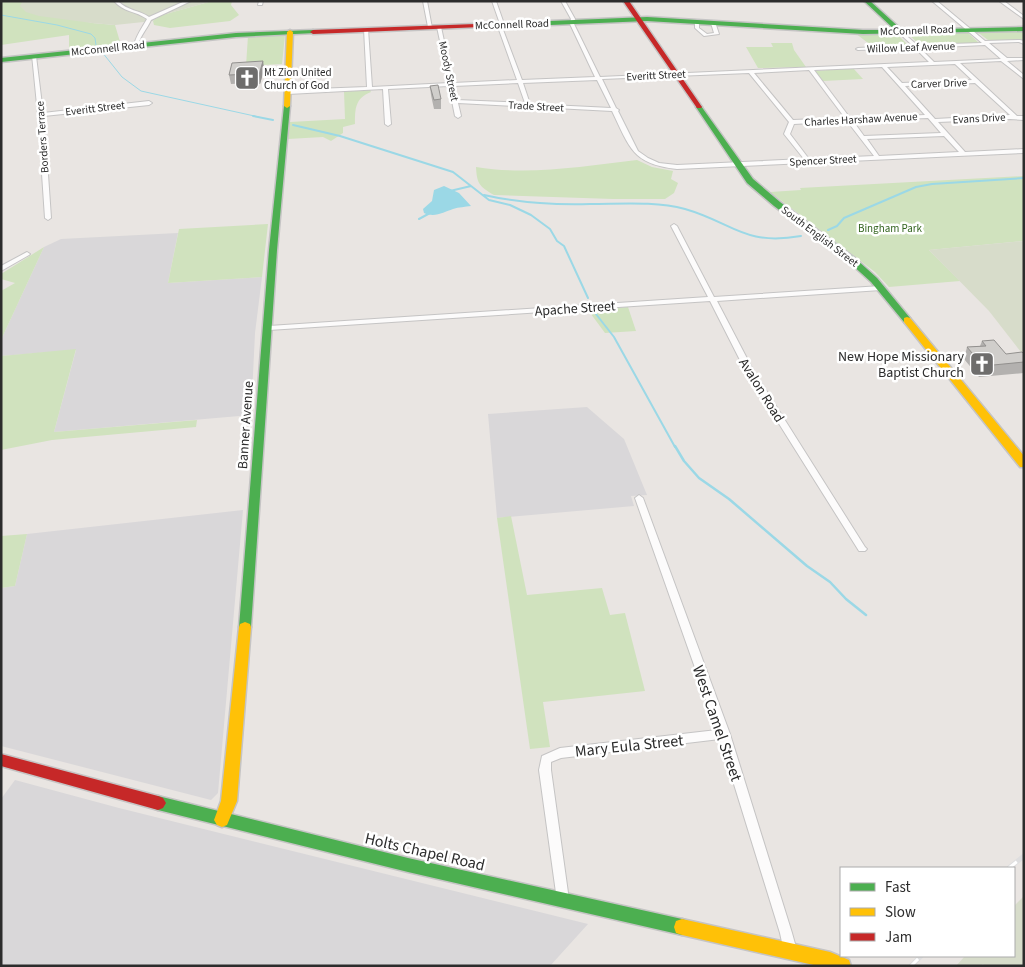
<svg xmlns="http://www.w3.org/2000/svg" width="1025" height="967" viewBox="0 0 1025 967" font-family="'Source Sans 3',sans-serif">
  <style>
    .industrial { fill: #d9d7d9 }
    .green { fill: #d0e2be }
    .cemetery { fill: #d7dcca }
    .water { fill: #9bd8e6 }
    .lines { fill: none; stroke-linecap: round; stroke-linejoin: round }
    .stream-far2 { stroke: #9bd8e6; stroke-width: 1 }
    .stream-far1 { stroke: #9bd8e6; stroke-width: 2 }
    .stream { stroke: #9bd8e6; stroke-width: 2.5 }
    .street-casing { stroke: #c5c4c4; stroke-width: 2 }
    .fast-casing { stroke: #c5c4c4; stroke-width: 3 }
    .slow-casing { stroke: #c5c4c4; stroke-width: 3 }
    .jam-casing { stroke: #c5c4c4; stroke-width: 3 }
    .street { fill: #fcfbfb; fill-rule: evenodd }
    .fast { fill: #4caf50; fill-rule: evenodd }
    .slow { fill: #ffc107; fill-rule: evenodd }
    .jam { fill: #c62828; fill-rule: evenodd }
    .rail-casing { stroke: #dededf; stroke-width: 5 }
    .rail { stroke: #fff; stroke-width: 3; stroke-dasharray: 10; stroke-linecap: butt }
    .wall { fill: #b3b1af }
    .shaded-wall { fill: #92908e }
    .building { fill: #d0cecb; stroke: #92908e }
    .labels { text-anchor: middle; stroke-width: 5; stroke-linejoin: round; paint-order: stroke }
    .far-street-label { font-size: 11px; fill: #2c2c2c; stroke: #fff }
    .far-poi-label { font-size: 11px; fill: #2c2c2c; stroke: #fff; text-anchor: start }
    .far-park-label { font-size: 11px; fill: #346520; stroke: #fff }
    .street-label { font-size: 14px; fill: #2c2c2c; stroke: #fff }
    .poi-label { font-size: 14px; fill: #2c2c2c; stroke: #fff; text-anchor: end }
    .near-street-label { font-size: 16px; fill: #2c2c2c; stroke: #fff }
  </style>
  <rect width="100%" height="100%" fill="#e9e5e2"/>
  <path class="industrial" d="M178,233L168,283L262,277L255,333L251,415L54,432L76,350L1,356V340L44,247L61,239Z
    M587,407L624,439L647,495L631,496L634,506L497,518L488,414Z
    M243,510L218,793L211,800L1,746V588L15,586L27,534Z
    M15,780L119,808L588,924L550,966H1V799Z"/>
  <path class="green" d="M1,1H23L21,6L92,23L115,25L121,45L69,50V35L1,45Z
    M212,1H232L231,5L239,15L230,21L170,28L154,25L153,21L159,16Z
    M966,31L979,43L920,45L907,33Z
    M976,31L1024,32V40H988Z
    M855,33L897,34L908,45L872,46Z
    M285,35L282,64L246,66L248,36Z
    M771,43H792L794,50L806,67L758,68L746,47H773Z
    M853,68L863,79L823,81L815,71Z
    M370,90L371,92C355,98 355,109 355,124L343,127V133L331,141L323,137L288,139L290,122L345,119L344,91Z
    M637,160L652,167L673,171L671,179L678,183L674,193L665,199H613L494,195C479,186 477,184 476,167C530,176 583,166 637,160Z
    M1024,176V241L929,250L960,281L889,287L875,272L770,192L801,190L800,188Z
    M268,224L262,277L168,283L179,229Z
    M44,247L1,340V291L15,283L1,279V274Z
    M628,307L636,331L605,333L588,310Z
    M76,349L54,432L197,420L196,427L52,440L1,450V356Z
    M511,516L527,595L602,588L610,615L625,613L645,691L543,702L550,747L530,749L497,518Z
    M27,534L15,586L1,588V536Z"/>
  <path class="cemetery" d="M23,1H212L159,16L153,21L115,25L92,23L39,16L26,12L20,6Z
    M1024,241V356L989,311L929,250Z
    M1024,896V966H984L983,964L981,966H956L965,956H1014V906Z"/>
  <path class="water" d="M444,186L459,193L471,206C465,207 459,207 453,209C444,212 435,218 424,213L423,209L432,201L434,190Z"/>
  <g class="lines">
    <path class="stream-far2" d="M1,15L57,25L91,34L95,38L96,45
      M102,52L122,77L141,91L259,117"/>
    <path class="stream-far1" d="M253,116L273,120
      M293,125L340,136L453,172L489,200L510,205L531,215L550,229L557,241L564,246L588,298
      M450,191L471,186
      M484,195C519,203 554,205 590,204C621,204 655,201 685,209C734,223 743,246 801,236
      M419,219L430,213
      M828,230L837,226L844,218L916,187L932,184L1024,178
      M592,309L614,337L675,447"/>
    <path class="stream" d="M675,446L684,461L699,478L729,499L807,566L830,582L846,599L866,615"/>
    <defs>
      <path id="street" d="M114,1H118C127,11 140,10 149,17L185,1H191L151,20C147,29 140,36 138,45L136,46L134,45C136,36 142,28 147,19C136,11 123,12 114,1Z
        M259,1H263L262,5H258Z
        M423,1H427L432,28L428,27Z
        M492,1H496L503,21L502,27L522,80L595,77L570,24L571,19L561,1H565L575,19L574,24L600,77L929,62L915,48L858,50L856,49L858,48L912,45L898,32L900,30L917,45L982,43L932,1H937L985,41L1020,40L1024,41V44L1019,42L989,43L1007,58H1024V60L1007,61L1024,75V79L1001,61L960,63L1017,116H1024V120L1010,119L938,122L965,152L1024,149V153L677,169C632,164 630,148 612,111L458,103L461,116L458,118L455,116L449,86L388,89L391,124L388,126L385,124L383,89L288,94L285,92L288,90L367,87L364,29L366,28L368,29L372,87L449,83L437,27L439,26L441,27L453,83L517,80L498,27L499,21ZM985,45L1001,59L934,62L920,48ZM955,64L972,80L902,83L887,67ZM882,67L925,115L850,118L814,70ZM809,70L845,118L793,120L754,73ZM749,73L789,122L784,134L804,159L677,165L659,163L648,158L638,151L618,111L619,110L616,108L602,79ZM597,80L611,108L530,104L523,83ZM518,83L525,103L457,100L454,86ZM975,83L1010,115L935,119L905,86ZM928,118L941,133L864,136L853,121ZM847,121L874,156L809,159L790,134L794,124ZM944,136L959,152L879,156L867,139Z
        M999,1H1004L1024,16V19Z
        M695,21H699V28L707,34L714,33L711,23L715,22L719,34L704,36L695,28Z
        M32,55L36,56L43,113L149,101L152,103L149,105L44,116L51,218L48,220L45,218L38,115Z
        M674,224L677,226L714,297L881,286L884,288L881,290L717,301L752,368L865,547L867,549L865,551H859L744,368L710,301L269,330L265,328L269,326L708,297L671,226Z
        M27,252L30,254L29,255L1,271V266Z
        M639,495L643,498L730,734L792,933L797,951L795,956L790,957L785,956L780,933L720,739L561,758L551,762V770L569,900L567,904L563,906L559,904L557,900L539,770L542,756L560,748L717,730L635,498Z"/>
      <path id="fast" d="M864,1H870L902,30L1024,27V31L863,34L647,21L503,27L500,25L503,23L647,17L863,30H895Z
        M313,30L315,33L236,37L1,62V58L236,33Z
        M287,104L290,106L277,250L251,627L250,630L245,632L240,630L239,627L269,250L284,106Z
        M697,106H701L753,179L780,202L856,259L877,278L910,318V322H904L871,282L850,263L774,206L747,183L696,107Z
        M158,796L408,858L682,919L688,921L690,927L688,933L682,935L408,872L158,810L153,808L150,803L153,798Z"/>
      <path id="slow" d="M290,30L293,32L290,106L287,108L284,106L287,32Z
        M907,317L910,318L1024,456V467H1020L904,322V318Z
        M245,622L250,624L251,627L237,801L227,825L222,827L217,825L214,820L221,801L239,627L240,624Z
        M682,919L830,952L849,960L851,966H818L682,935L676,933L674,927L676,921Z"/>
      <path id="jam" d="M623,1H629L702,107L701,108H697Z
        M503,23L505,26L313,34L310,32L313,30Z
        M1,754L158,796L163,798L166,803L163,808L158,810L1,766Z"/>
    </defs>
    <use href="#street" class="street-casing"/>
    <use href="#fast" class="fast-casing"/>
    <use href="#slow" class="slow-casing"/>
    <use href="#jam" class="jam-casing"/>
    <use href="#street" class="street"/>
    <use href="#fast" class="fast"/>
    <use href="#slow" class="slow"/>
    <use href="#jam" class="jam"/>
    <defs>
      <path id="rail" d="M1009,868L1024,856
        M911,966L921,956"/>
    </defs>
    <use href="#rail" class="rail-casing"/>
    <use href="#rail" class="rail"/>
  </g>
  <path class="wall" d="M263,61L264,70L260,84L250,85V83L231,84L229,75Z
    M430,86L441,99V109H434L431,95Z
    M982,341L1006,354H1024V373L979,377L964,359L967,347L980,346Z"/>
  <path class="shaded-wall" d="M263,61L264,70L260,84L259,75Z"/>
  <path class="building" d="M263,61L259,75L248,76L249,74L229,75L232,63Z
    M438,85L441,99L434,100L430,86Z
    M994,340L1006,354L1022,352L1024,354V362L983,366L967,347L986,346L982,341Z"/>
  <defs>
    <symbol id="church-square" viewBox="-11 -11 22 22"><rect x="-9" y="-9" width="18" height="18" rx="4" fill="#6e6d6c" stroke="#fff"/><path d="M-1.2-6h2.4v3.5h3.3v2.4h-3.3V6h-2.4V-.1h-3.3v-2.4h3.3Z" fill="#fff"/></symbol>
  </defs>
  <g fill-rule="evenodd">
    <use href="#church-square" x="233" y="64" width="28" height="28"/>
    <use href="#church-square" x="968" y="350" width="28" height="28"/>
  </g>
  <g class="labels">
    <g class="far-street-label">
      <text transform="translate(512 24) rotate(-2)" y="4">McConnell Road</text>
      <text transform="translate(917 30) rotate(-2)" y="4">McConnell Road</text>
      <text transform="translate(911 47) rotate(-2)" y="4">Willow Leaf Avenue</text>
      <text transform="translate(108 48) rotate(-6)" y="4">McConnell Road</text>
      <text transform="translate(449 71) rotate(78)" y="4">Moody Street</text>
      <text transform="translate(656 75) rotate(-3)" y="4">Everitt Street</text>
      <text transform="translate(939 83) rotate(-2)" y="4">Carver Drive</text>
      <text transform="translate(536 106) rotate(3)" y="4">Trade Street</text>
      <text transform="translate(95 108) rotate(-7)" y="4">Everitt Street</text>
      <text transform="translate(979 118) rotate(-3)" y="4">Evans Drive</text>
      <text transform="translate(861 119) rotate(-3)" y="4">Charles Harshaw Avenue</text>
      <text transform="translate(42 137) rotate(-94)" y="4">Borders Terrace</text>
      <text transform="translate(823 160) rotate(-3)" y="4">Spencer Street</text>
      <text transform="translate(820 236) rotate(37)" y="4">South English Street</text>
    </g>
    <g class="far-poi-label">
      <text x="264" y="76">Mt Zion United<tspan x="264" dy="13">Church of God</tspan></text>
    </g>
    <g class="far-park-label">
      <text x="890" y="232">Bingham Park</text>
    </g>
    <g class="street-label">
      <text transform="translate(575 308) rotate(-4)" y="5">Apache Street</text>
      <text transform="translate(762 390) rotate(58)" y="5">Avalon Road</text>
      <text transform="translate(245 425) rotate(-86)" y="5">Banner Avenue</text>
    </g>
    <g class="poi-label">
      <text x="964" y="361">New Hope Missionary<tspan x="964" dy="16">Baptist Church</tspan></text>
    </g>
    <g class="near-street-label">
      <text transform="translate(718 723) rotate(71)" y="6">West Camel Street</text>
      <text transform="translate(629 745) rotate(-6)" y="6">Mary Eula Street</text>
      <text transform="translate(425 851) rotate(13)" y="6">Holts Chapel Road</text>
    </g>
  </g>
  <rect width="1025" height="967" fill="none" stroke="#2c2c2c" stroke-width="5"/>
  <rect x="840" y="867" width="175" height="90" fill="#ffffff" stroke="#ababab"/>
  <rect x="850" y="883" width="25" height="8" fill="#4caf50" stroke="#ababab"/>
  <text x="885" y="892" font-size="15" fill="#2c2c2c">Fast</text>
  <rect x="850" y="908" width="25" height="8" fill="#ffc107" stroke="#ababab"/>
  <text x="885" y="917" font-size="15" fill="#2c2c2c">Slow</text>
  <rect x="850" y="933" width="25" height="8" fill="#c62828" stroke="#ababab"/>
  <text x="885" y="942" font-size="15" fill="#2c2c2c">Jam</text>
</svg>
